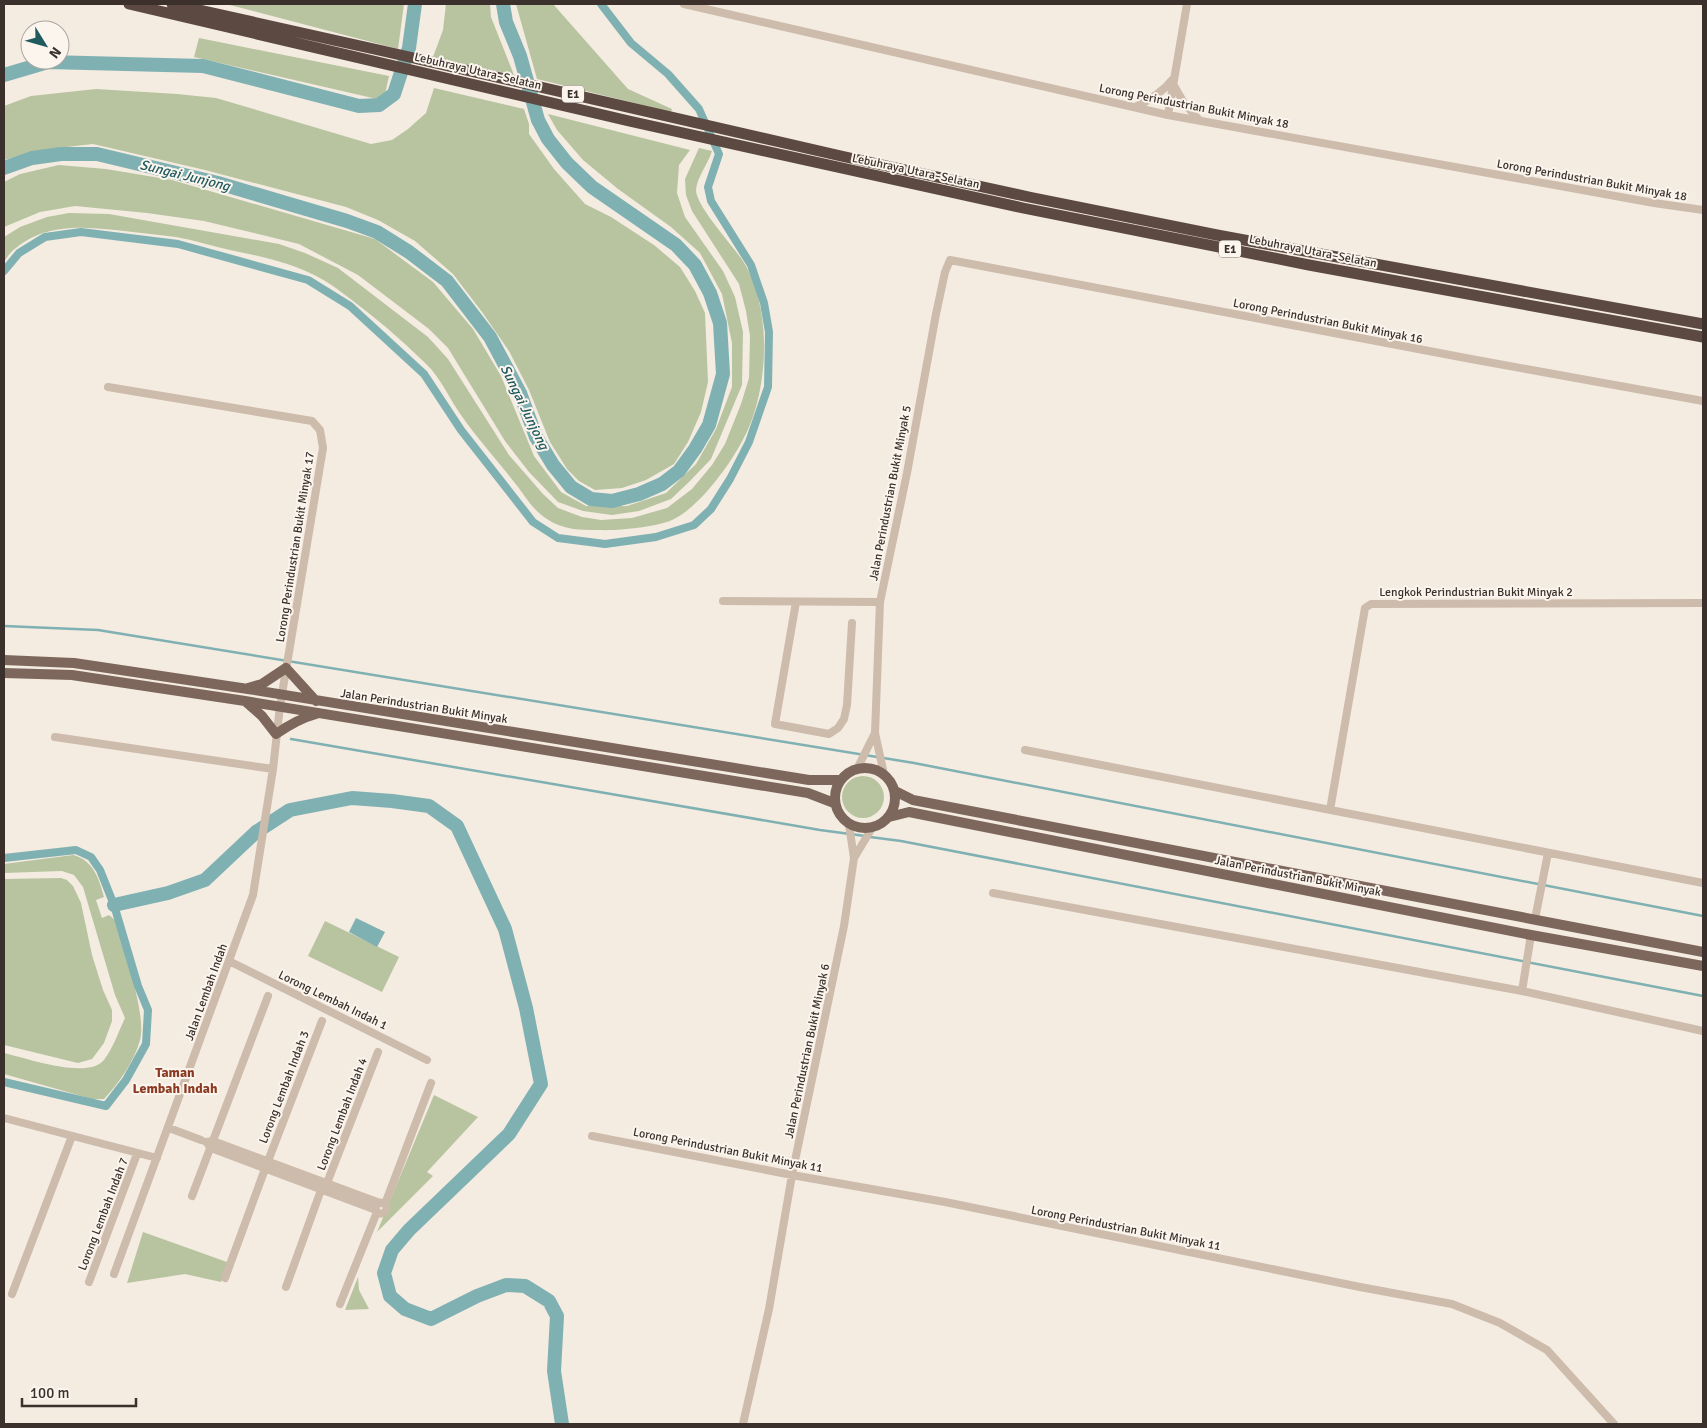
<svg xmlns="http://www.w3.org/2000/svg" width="1707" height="1428" viewBox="0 0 1707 1428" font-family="Signika,sans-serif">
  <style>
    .green { fill: #b8c4a0 }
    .water { fill: #7fb0b2 }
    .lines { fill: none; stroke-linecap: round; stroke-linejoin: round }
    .stream { stroke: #7fb0b2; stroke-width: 2.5 }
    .canal { stroke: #7fb0b2; stroke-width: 8 }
    .river { stroke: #7fb0b2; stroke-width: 14 }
    .minor { stroke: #cdbbac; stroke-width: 8 }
    .major { stroke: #7d675c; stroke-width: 10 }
    .highway { stroke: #5c4a42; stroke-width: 11 }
    .labels { text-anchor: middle; stroke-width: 4; stroke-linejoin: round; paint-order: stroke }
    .shield { fill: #fbf5ee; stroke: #756b66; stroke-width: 1 }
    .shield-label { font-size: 11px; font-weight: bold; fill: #3b302b }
    .street-label { font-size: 12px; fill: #3b302b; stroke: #fbf5ee }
    .water-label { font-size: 14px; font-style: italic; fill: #1f5a5e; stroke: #fbf5ee }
    .neighbourhood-label { font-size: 14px; font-weight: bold; fill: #8c3b22; stroke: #fbf5ee }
  </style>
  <rect width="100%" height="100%" fill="#f4ebe1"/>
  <path class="green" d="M226,4H404L398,49Z
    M446,4H490L491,17L514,75L433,57L443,30Z
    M516,4H553L628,89L672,109L671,112L537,79Z
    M199,38L389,76L385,94L377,99L194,57Z
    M434,88L524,109L529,124V134L554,169L585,204L611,217L654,245L680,267L695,291L705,313L708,382L701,412L688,442L674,464L646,480L622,488L595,490L579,481L567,469L550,442L529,390L509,351L482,312L453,274L415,241L378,220L346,207L205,170L93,144L49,149L4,160V106L31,96L96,89L177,94L216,98L371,144L392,140L408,129L426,113Z
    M548,114L690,150L679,165L677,193L685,217L723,271L735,297L743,332L742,385L711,459L690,481L671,499L639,511L612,515L583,511L558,502L529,472L505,441L448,348L429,329L358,275L299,244L204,221L147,213L75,206L40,212L4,227V182L20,174L59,165L106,169L172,180L375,239L433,282L473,329L501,376L534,456L561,492L586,506H627L666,493L696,464L716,429L732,387V343L722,294L700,253L671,227L618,189L583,160L557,130Z
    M699,148L712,151C708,164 697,177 696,190C696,206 733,246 743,261C771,305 769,380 749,427C737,456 701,507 672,520C656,527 617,531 599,530C580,530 563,530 547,519C534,511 527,499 518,487C500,463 479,441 461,415C451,401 443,383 431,369C423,360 413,352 405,344C382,323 358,304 333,286C303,265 265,257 230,250C212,246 194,240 176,237C162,235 148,234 133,232C94,228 50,220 16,248C11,251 7,257 4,262V237L20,227L47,217L69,213L109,214L279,244L305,253L338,268L428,337L448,359L509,455L543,494L558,508L582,517L601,520L632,518L667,508L692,489L712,465L725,444L741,404L749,378L750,336L746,311L739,284L692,211L686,195L685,179Z
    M842 797a21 21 0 1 1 42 0a21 21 0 1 1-42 0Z
    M73,855C93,860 99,878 104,897L96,900L102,918L109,915L116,921C123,948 147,1015 140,1040C134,1062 119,1083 104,1099H92L4,1074V1053C26,1058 88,1080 104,1060C113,1048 119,1031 125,1018L115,995L83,887L74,875L62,871L4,873V864Z
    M61,878L67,880L73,886L81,903L92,955L103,990L112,1010V1021L104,1043L92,1059L78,1063L4,1045V879Z
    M325,921L399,957L382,992L308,956Z
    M434,1095L478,1117L427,1172L433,1176L377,1232Z
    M143,1232L227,1262L221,1282L185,1274L127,1283Z
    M358,1277L359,1290L369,1309L345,1310Z"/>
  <path class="water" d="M356,918L385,932L377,947L349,932Z"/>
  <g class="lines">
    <path class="stream" d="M4,626L98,630L914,763L1703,916
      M291,739L820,830L865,836
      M870,837L901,841L1703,996"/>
    <path class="canal" d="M4,271L19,253L45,237L81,232L178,244L308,280L350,306L424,374L461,430L533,522L558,538L605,544L656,537L694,525L711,509L730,479L749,442L768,387L769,332L764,303L751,265L711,201L708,187L719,154L699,109L668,74L631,43L601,4
      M4,858L76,850L91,857L100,870L114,905L138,986L148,1010L146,1044L126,1080L106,1106L4,1082"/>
    <path class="river" d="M4,75L48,62L203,66L359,106L379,105L394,94L409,48L415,4
      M4,168L32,158L61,154H97L218,183L347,221L377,232L409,252L447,281L490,337L520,393L536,437L553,465L571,487L591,499L612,501L639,494L662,484L679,471L695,449L709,425L723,374L720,323L710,293L695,265L676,245L592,187L567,163L548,139L538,120L520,56L506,22L503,4
      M114,905L168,893L205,880L256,832L290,810L352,798L392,801L429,806L457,826L505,929L526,1008L541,1084L509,1134L409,1230L392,1250L384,1273L390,1296L405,1309L431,1319L477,1296L506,1285L525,1286L549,1301L557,1316L554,1371L562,1424"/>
    <path class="minor" d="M684,4L1168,115L1654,203L1703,210
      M1173,84L1184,103L1199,120
      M1135,107C1150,100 1163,92 1173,79
      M1168,115L1187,4
      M108,387L312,421L320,430L323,448L280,706L273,769L253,895L114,1274
      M723,601L880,602
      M796,602L775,724L829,734L838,728L844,719L847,705L852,623
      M55,737L273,769
      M1025,750L1703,883
      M857,769L875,733
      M884,774L875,733L880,602L907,473L936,314L945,272L950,260L1471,359L1703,401
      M1330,810L1365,608L1371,604L1703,603
      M854,858L872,828
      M993,893L1522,991L1703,1031
      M1535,919L1548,853
      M229,961L427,1060
      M1522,991L1531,935
      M4,1118L157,1158
      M169,1128L201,1140
      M592,1136L792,1175L945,1202L1360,1287L1452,1304L1500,1323L1547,1350L1614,1424
      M206,1142L213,1141L380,1203
      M209,1146L211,1148L376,1210
      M268,1161L322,1021
      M327,1183L378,1052
      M192,1196L268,996
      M375.5 1208a5.5 5.5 0 1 1 11 0a5.5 5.5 0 1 1-11 0Z
      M385,1204L431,1083
      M225,1278L265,1169
      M89,1282L137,1154
      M286,1287L321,1190
      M12,1294L72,1136
      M340,1304L377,1212
      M743,1424L769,1309L792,1175L844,926L854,858L849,825"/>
    <path class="major" d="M4,660L74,663L248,689L809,780H840
      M4,673L72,675L245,701L808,793L834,803
      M248,688L262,684L286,668L316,701
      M245,701L262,716L276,734C289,725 301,718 316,714
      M835 798a30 30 0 1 1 60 0a30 30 0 1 1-60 0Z
      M895,791L913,800L1703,952
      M889,817L909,812L1531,935L1703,966"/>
    <path class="highway" d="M129,4L629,121L1023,208L1309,265L1703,337
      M172,4L383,51L841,156L1029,197L1217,235L1703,324"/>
  </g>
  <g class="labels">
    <g class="shield">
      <rect x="562" y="85.5" width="22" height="17" rx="4"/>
      <rect x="1219" y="240.5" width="22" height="17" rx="4"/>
    </g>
    <g class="shield-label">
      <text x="573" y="98">E1</text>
      <text x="1230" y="253">E1</text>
    </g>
    <g class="street-label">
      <text transform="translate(478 71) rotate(13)" y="4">Lebuhraya Utara–Selatan</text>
      <text transform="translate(1194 106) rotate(11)" y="4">Lorong Perindustrian Bukit Minyak 18</text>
      <text transform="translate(916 171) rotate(12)" y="4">Lebuhraya Utara–Selatan</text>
      <text transform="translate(1592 180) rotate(10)" y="4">Lorong Perindustrian Bukit Minyak 18</text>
      <text transform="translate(1313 251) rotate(11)" y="4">Lebuhraya Utara–Selatan</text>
      <text transform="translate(1328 321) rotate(11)" y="4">Lorong Perindustrian Bukit Minyak 16</text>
      <text transform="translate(890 493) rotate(-79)" y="4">Jalan Perindustrian Bukit Minyak 5</text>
      <text transform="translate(295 547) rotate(-81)" y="4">Lorong Perindustrian Bukit Minyak 17</text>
      <text x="1476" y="596">Lengkok Perindustrian Bukit Minyak 2</text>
      <text transform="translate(424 706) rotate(9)" y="4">Jalan Perindustrian Bukit Minyak</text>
      <text transform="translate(1298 876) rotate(11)" y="4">Jalan Perindustrian Bukit Minyak</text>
      <text transform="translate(206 992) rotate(-70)" y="4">Jalan Lembah Indah</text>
      <text transform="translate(333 1000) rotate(26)" y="4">Lorong Lembah Indah 1</text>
      <text transform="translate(807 1051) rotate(-78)" y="4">Jalan Perindustrian Bukit Minyak 6</text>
      <text transform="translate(284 1087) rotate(-69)" y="4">Lorong Lembah Indah 3</text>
      <text transform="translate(342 1114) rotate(-69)" y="4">Lorong Lembah Indah 4</text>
      <text transform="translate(728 1150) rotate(11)" y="4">Lorong Perindustrian Bukit Minyak 11</text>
      <text transform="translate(103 1214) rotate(-69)" y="4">Lorong Lembah Indah 7</text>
      <text transform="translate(1126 1228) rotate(11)" y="4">Lorong Perindustrian Bukit Minyak 11</text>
    </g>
    <g class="water-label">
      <text transform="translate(185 175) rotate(14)" y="5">Sungai Junjong</text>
      <text transform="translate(525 407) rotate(64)" y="5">Sungai Junjong</text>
    </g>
    <g class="neighbourhood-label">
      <text x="175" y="1077">Taman<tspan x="175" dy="16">Lembah Indah</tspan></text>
    </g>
  </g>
  <rect width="1707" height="1428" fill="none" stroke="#3b302b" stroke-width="10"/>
  <g transform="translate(45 45) rotate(127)"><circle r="24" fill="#fbf5ee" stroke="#aea6a0"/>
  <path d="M0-4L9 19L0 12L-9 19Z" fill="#1f5a5e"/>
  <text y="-8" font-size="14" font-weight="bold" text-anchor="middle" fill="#3b302b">N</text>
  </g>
  <path d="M22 1398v8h114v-8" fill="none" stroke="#3b302b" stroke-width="2.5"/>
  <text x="30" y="1398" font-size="15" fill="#3b302b" stroke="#fbf5ee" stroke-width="4" paint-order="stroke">100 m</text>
</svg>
